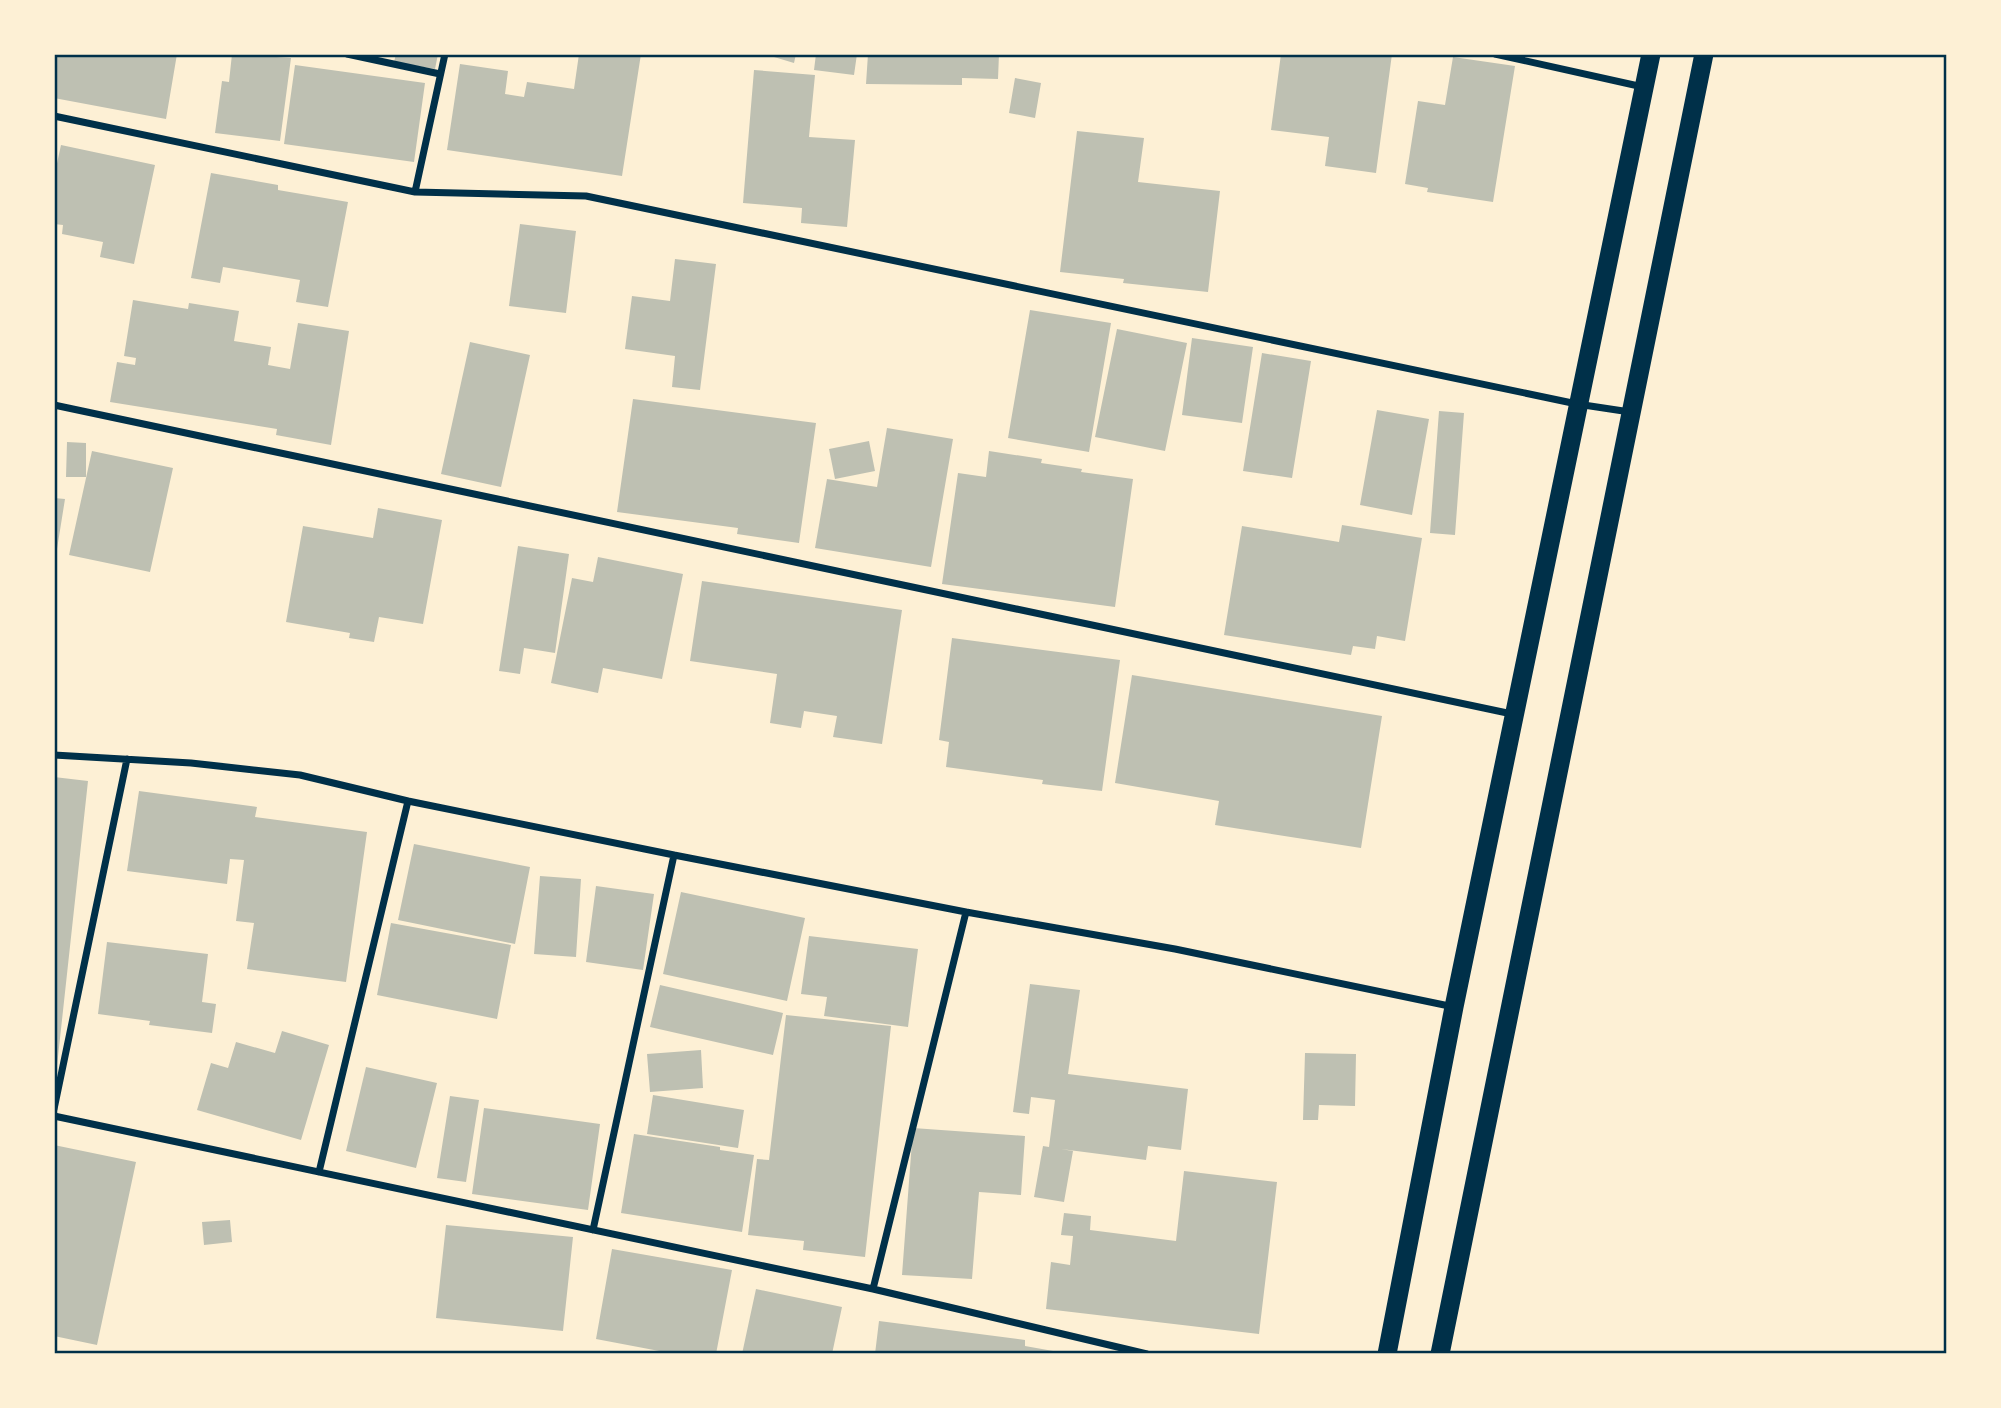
<svg xmlns="http://www.w3.org/2000/svg" width="2001" height="1408" viewBox="0 0 2001 1408" font-family="Manrope,sans-serif">
  <style>
    .building { fill: #bec0b2 }
    .lines { fill: none; stroke-linecap: round; stroke-linejoin: round }
    .minor { stroke: #003049; stroke-width: 7 }
    .trunk { stroke: #003049; stroke-width: 19 }
    .neatline { fill: none; stroke: #003049; stroke-width: 2.5 }
  </style>
  <rect width="100%" height="100%" fill="#fdf0d5"/>
  <path class="building" d="M56,54H177L166,119L54,98Z
    M232,54L291,58L280,141L215,133L222,81L229,82Z
    M396,54H438L435,69L394,62Z
    M579,54H641L622,176L447,150L460,64L508,71L505,94L524,97L527,82L574,89Z
    M764,54H796L794,63Z
    M816,54H857L854,75L814,70Z
    M868,54H999L998,79L962,78V85L866,84Z
    M1281,54H1392L1376,173L1325,166L1329,137L1271,130Z
    M1453,57L1515,66L1493,202L1427,192L1428,188L1405,184L1418,101L1445,105Z
    M295,65L425,83L414,162L284,144Z
    M754,70L815,75L809,137L855,140L847,227L801,223L802,208L743,203Z
    M1015,78L1041,83L1035,118L1009,113Z
    M1077,131L1144,138L1138,182L1220,191L1208,292L1123,283L1124,279L1060,272Z
    M61,145L155,165L134,264L100,257L103,242L62,234L63,225L54,224V177Z
    M211,173L278,185V190L348,202L328,307L296,302L300,280L223,267L220,283L191,278Z
    M520,224L576,231L566,313L509,306Z
    M675,259L716,264L700,390L672,387L675,356L625,349L632,296L670,301Z
    M133,300L188,309L189,303L239,311L234,341L271,347L268,365L290,369L298,323L349,331L331,445L276,435L277,429L110,402L117,362L135,365L136,358L124,356Z
    M1030,310L1111,323L1089,452L1008,438Z
    M1117,329L1187,343L1165,451L1095,437Z
    M1192,338L1253,347L1242,423L1182,415Z
    M470,342L530,355L501,487L441,474Z
    M1262,353L1311,361L1292,478L1243,471Z
    M633,399L816,423L799,543L737,534L738,528L617,512Z
    M1377,410L1429,419L1412,515L1360,505Z
    M1439,411L1464,413L1455,535L1430,533Z
    M887,428L953,439L931,567L815,548L827,479L877,487Z
    M869,441L875,471L835,479L829,449Z
    M67,442L86,443V477H66Z
    M92,451L173,468L150,572L69,555Z
    M989,451L1042,459L1041,463L1082,469L1081,472L1133,479L1115,607L942,584L958,473L986,477Z
    M54,498L65,499L57,549H54Z
    M378,508L442,520L423,624L379,617L374,642L349,638L350,633L286,622L303,526L373,538Z
    M1342,525L1422,538L1405,641L1377,636L1375,649L1353,646L1351,655L1224,635L1242,526L1339,542Z
    M518,546L569,554L555,653L524,648L520,674L499,671Z
    M598,557L683,574L662,679L603,668L598,693L551,683L572,578L593,582Z
    M702,581L902,610L882,744L833,737L837,716L804,711L801,728L770,723L777,674L690,661Z
    M952,638L1120,660L1102,791L1042,784L1043,780L946,767L949,742L939,740Z
    M1132,675L1382,716L1361,848L1215,825L1219,801L1115,783Z
    M54,777L88,781L56,1075H54Z
    M139,791L257,807L255,817L367,832L346,982L247,969L254,923L236,921L244,860L230,859L227,884L127,871Z
    M414,844L530,867L515,944L398,920Z
    M540,876L581,879L576,957L534,954Z
    M596,886L654,894L643,970L586,962Z
    M681,892L805,918L787,1001L663,974Z
    M391,923L511,945L497,1019L377,995Z
    M809,936L918,949L908,1027L824,1016L827,997L801,994Z
    M107,942L208,954L202,1002L216,1004L212,1033L149,1025L150,1021L98,1014Z
    M1030,984L1080,990L1068,1074L1188,1089L1181,1150L1148,1146L1146,1160L1061,1149L1073,1151L1064,1202L1034,1197L1043,1146L1049,1147L1055,1100L1031,1097L1029,1114L1013,1112Z
    M660,985L783,1013L773,1055L650,1027Z
    M786,1015L891,1026L865,1257L803,1250L804,1241L748,1235L757,1159L769,1160Z
    M282,1031L329,1045L301,1140L197,1110L211,1063L228,1068L236,1042L275,1053Z
    M701,1050L703,1088L650,1092L647,1054Z
    M1305,1053L1356,1054L1355,1106L1319,1105L1318,1120H1303Z
    M366,1067L437,1083L416,1168L346,1151Z
    M653,1095L744,1110L738,1148L647,1134Z
    M450,1096L479,1100L466,1182L437,1178Z
    M484,1108L600,1124L588,1210L472,1194Z
    M913,1128L1025,1136L1021,1195L979,1192L972,1279L902,1275Z
    M634,1134L720,1147V1150L754,1155L742,1232L621,1213Z
    M54,1145L136,1162L97,1345L54,1336Z
    M1184,1171L1277,1182L1259,1334L1046,1309L1051,1262L1070,1265L1073,1236L1061,1235L1064,1213L1091,1216L1090,1230L1176,1241Z
    M230,1220L232,1242L204,1245L202,1222Z
    M446,1225L573,1237L563,1331L436,1318Z
    M612,1249L732,1270L716,1354H675L596,1339Z
    M756,1289L842,1307L832,1354H742Z
    M879,1321L1025,1340V1346L1070,1354H875Z"/>
  <g class="lines">
    <path class="minor" d="M347,54L440,74
      M1495,54L1643,87
      M54,116L415,192L586,196L1577,404L1630,412
      M415,192L445,54
      M54,405L1512,714
      M54,755L191,763L300,775L408,801L674,855L966,912L1175,949L1454,1007
      M54,1109L127,759
      M54,1116L873,1289L1147,1354
      M319,1172L408,801
      M593,1230L674,855
      M873,1289L966,912"/>
    <path class="trunk" d="M1387,1354L1454,1007L1651,54
      M1440,1354L1704,54"/>
  </g>
  <rect width="2001" height="1408" fill="none" stroke="#fdf0d5" stroke-width="112"/>
  <rect x="56" y="56" width="1889" height="1296" class="neatline"/>
</svg>
